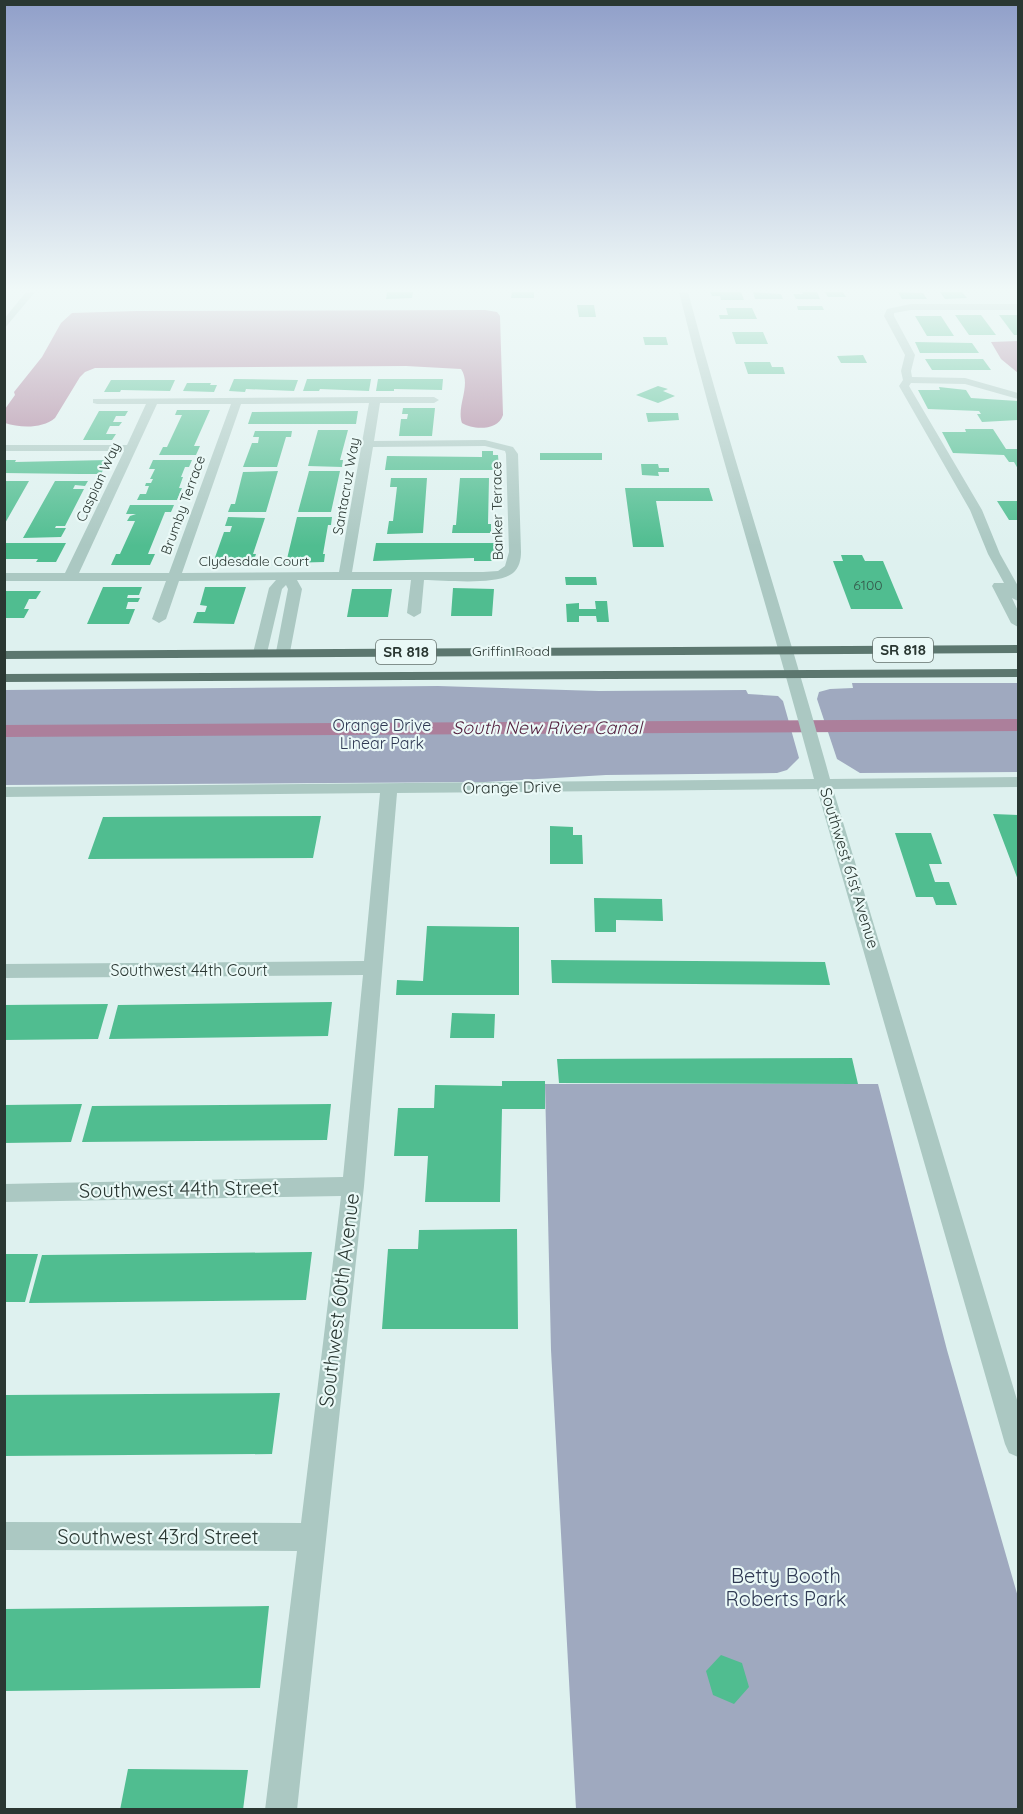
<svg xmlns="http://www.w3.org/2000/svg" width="1023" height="1814" viewBox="0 0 1023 1814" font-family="Quicksand,sans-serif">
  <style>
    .green { fill: #9fa9bf }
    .water { fill: #ac7f9b }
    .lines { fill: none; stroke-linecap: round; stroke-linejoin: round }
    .canal { fill: #ac7f9b; fill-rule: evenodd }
    .building { fill: #50bd90 }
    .minor { fill: #abc8c2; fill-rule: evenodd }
    .major { fill: #5c776f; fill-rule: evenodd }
    .labels { text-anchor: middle; stroke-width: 4.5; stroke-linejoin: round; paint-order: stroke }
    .far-street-label { font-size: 14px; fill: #2a3732; stroke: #eaf9f7 }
    .number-label { font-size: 14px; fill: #34584a }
    .shield { fill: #eaf9f7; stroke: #64716d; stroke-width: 1.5 }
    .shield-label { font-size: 15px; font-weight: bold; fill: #2a3732 }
    .park-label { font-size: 16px; fill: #2f3953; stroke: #eaf9f7 }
    .street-label { font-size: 16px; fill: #2a3732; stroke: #eaf9f7 }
    .water-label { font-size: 18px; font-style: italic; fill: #552240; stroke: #eaf9f7 }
    .near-street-label { font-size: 20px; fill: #2a3732; stroke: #eaf9f7 }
    .near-park-label { font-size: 20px; fill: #2f3953; stroke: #eaf9f7 }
  </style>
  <rect width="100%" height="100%" fill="#def1ef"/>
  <path class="green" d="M852,683H1018V772L860,773L837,759L817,699L819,692L830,689L853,688Z
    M438,686L599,691L746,690L748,694L778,696L783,701L799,758L787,770L777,773L606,775L485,782L5,785V690Z
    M545,1084H878L947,1350L1018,1597V1809H576L551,1350Z"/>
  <path class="water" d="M485,310L497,312L500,316L503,415C498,431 473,430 462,423C456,406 472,385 461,369L406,366L95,368L85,372L80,377L55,418C42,429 20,428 5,423V409L15,395L14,392L42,357L61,323L72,313L136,311Z
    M1018,341V373L1001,359L991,342Z"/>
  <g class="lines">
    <path class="canal" d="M1018,719V731L4,737V725Z"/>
  </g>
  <path class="building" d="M387,292H413L412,298L386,299Z
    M512,292H534V298H511Z
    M710,292H741L744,300H721L720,296H712Z
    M753,292L781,294L783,299H755Z
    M802,292H817L820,299H796L793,294H803Z
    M825,292H843L846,297H828Z
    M898,292L923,293L927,299H902Z
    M940,292H962L967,298L945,299Z
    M577,305H594L596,317H579Z
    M797,306H822L824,310H798Z
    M726,308H752L757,319H720L719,315H728Z
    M955,315H981L996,335H969Z
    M999,315H1018V335H1014Z
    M915,316H941L954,336H927Z
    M732,332H763L768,344H736Z
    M643,337H666L668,345H645Z
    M915,342L972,343L979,353H920Z
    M863,355L867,363H841L837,356Z
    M925,359H983L991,370H932Z
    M744,362H770L772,367H783L785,374H748Z
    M234,379L298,380L294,391L246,389L245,392L229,391Z
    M307,379H371L369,391L320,389L319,391H303Z
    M378,379H443L442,390L394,389V391H376Z
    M111,380H175L170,391L121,390L120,392H104Z
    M187,383H211L210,385H217L214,392L183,391Z
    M658,386L668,389L663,391L675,396L658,403L636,395Z
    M939,387L966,390L971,398L1018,401V420L982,422L977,414H981L979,411L928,409L918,390H940Z
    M403,408H435L432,436H399L401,419H407L408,414H402Z
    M177,410H210L194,446H200L196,455H159L163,447H167L182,415H175Z
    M99,411H128L125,416H116L113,422H122L119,426H110L106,434H116L112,440H83Z
    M358,411L356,424H248L252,412Z
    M646,413H678L679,420L648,422Z
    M965,429H993L1006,449H1018V469L1014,462H1009L1004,455L953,453L942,432H966Z
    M318,430H348L340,460H343L342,467L308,466Z
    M255,431H292L291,437H286L277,467H243L252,443H258L259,437H253Z
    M482,451H493V455H498L499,470H385L387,456L482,457Z
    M540,453H602V460H540Z
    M4,460H16L15,462L108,460L101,474H79L4,473Z
    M153,460H192L189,467H185L181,477H183L179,488H182L177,500H137L140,494H146L149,486H145L146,483H151L153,479H150L155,469H149Z
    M641,464H658L659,468H669V472H658L659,476L642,475Z
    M278,471L266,512H228L231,504H235L243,472Z
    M309,471H340L331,512H298Z
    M391,478H427L423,533L387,534L389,521H393L397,487H390Z
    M460,478H489L488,524H491V533H452L453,525H456Z
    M4,481H29L4,525Z
    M55,481H88L85,486L75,485L73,489H84L65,526H56L55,528H66L61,537L23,538Z
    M625,488H709L713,501H656L664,547H633Z
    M997,501H1018V520H1009Z
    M130,505H174L171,512H165L148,554H155L150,565H111L116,554H120L135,521H127L130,516L136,514H126Z
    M228,517L265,518L253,554H256L253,563H213L224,532H230L232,526H225Z
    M297,517H332L331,525H328L323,554H325L324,562L286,563Z
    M4,543H66L56,562H36L38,559H4Z
    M376,543H498V561H474V558L373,561Z
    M841,555H862L865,561H883L903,609H851L833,561H843Z
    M565,577H596L597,585H566Z
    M103,587H142L139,595H128L127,598H140L138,602H128L126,609H135L129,624H87Z
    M205,587H246L234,624L193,623L197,612H205L207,606L200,605Z
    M453,588L494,589L492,616H451Z
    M352,589H392L388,617H347Z
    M4,591H41L36,599H29L24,609H29L24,618H4Z
    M595,601H607L609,622H597L596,616H579V622H567L566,604L579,603V609H596Z
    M993,814L1018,815V880Z
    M321,816L313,858L88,859L103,817Z
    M550,826L573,827V835H582L583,864H550Z
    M895,833H931L942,864H929L935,882H949L957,905H936L933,897H916Z
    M594,898L662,899L663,921L616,920V932H595Z
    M427,926L519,927V995H396L397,980L423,981Z
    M551,960L825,962L830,985L552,983Z
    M332,1002L328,1036L109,1039L118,1005Z
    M108,1004L98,1039L4,1040V1005Z
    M452,1013L495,1014L494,1038H450Z
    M852,1058L858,1084L559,1083L557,1059Z
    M502,1081H545V1109H502L500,1202H425L428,1156H394L398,1108H434L435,1085L502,1086Z
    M82,1104L71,1142L4,1143V1105Z
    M331,1104L327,1140L82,1142L92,1106Z
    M517,1229L518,1329H382L388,1249H418L419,1230Z
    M312,1252L306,1300L29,1303L42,1255Z
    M4,1254H38L25,1302H4Z
    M280,1393L272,1454L4,1456L6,1395Z
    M269,1606L260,1688L4,1691V1609Z
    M721,1655L742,1663L749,1687L734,1704L713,1695L706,1671Z
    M128,1769L248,1770L243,1810H120Z"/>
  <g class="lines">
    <path class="minor" d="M26,292H35L4,329V319Z
      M679,292H688C731,455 785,616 830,779L1018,777V787L833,789L1018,1403V1457L1009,1453L1005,1444L817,789L397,793L364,1186L297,1810H265L297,1551L4,1550V1522L301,1523L341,1196L4,1202V1184L343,1177L363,975L4,978V964L364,961L380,793L4,797V787L814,779C771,616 719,455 679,292Z
      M911,304H1018V310H911L894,313V316L915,355L911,371L912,377L965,378L1018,393V399L965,384L911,383L909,386L982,510L1000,554L1018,586V601L1012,598L1018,611V627L1011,623L992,586L994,583H1004L988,554L970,510L899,386L903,380L901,371L905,355L884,316L887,309Z
      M375,397H434L439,400L434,403H380L374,441L485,440L513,447L518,454L521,552C521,560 519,568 513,573C497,586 444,580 424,580L421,613L414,617L407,613L411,580H297L302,589L290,652L283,656L276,652L288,589L286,585L282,589L267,653L260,657L253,653L269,588L276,580L179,581L166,619L159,623L152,619L166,581H4V573H65L124,451H4V445H127L146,404H97L93,403V399ZM369,403L339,572L182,573L241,404ZM157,404H231L169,573H79ZM485,446L505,451L506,454L509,552L505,566L498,571L483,572H352L373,447Z"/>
    <path class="major" d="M1018,645V653L4,659V651Z
      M1018,669V677L4,682V674Z"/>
  </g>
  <linearGradient id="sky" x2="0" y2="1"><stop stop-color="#909fc9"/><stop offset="0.53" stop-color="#f0f9f8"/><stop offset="1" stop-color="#f0f9f8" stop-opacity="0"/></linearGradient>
  <rect width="1023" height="546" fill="url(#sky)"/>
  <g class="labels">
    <g class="far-street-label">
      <text transform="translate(98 482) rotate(-65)" y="5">Caspian Way</text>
      <text transform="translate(346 486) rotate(-80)" y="5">Santacruz Way</text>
      <text transform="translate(183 505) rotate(-70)" y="5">Brumby Terrace</text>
      <text transform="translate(497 511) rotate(-91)" y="5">Banker Terrace</text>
      <text x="254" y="566">Clydesdale Court</text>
      <text x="511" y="656">Griffin Road</text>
    </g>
    <g class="number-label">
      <text x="868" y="590">6100</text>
    </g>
    <g class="shield">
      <rect x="873" y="638" width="60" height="24" rx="4.5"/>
      <rect x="376" y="640" width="60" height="24" rx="4.5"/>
    </g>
    <g class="shield-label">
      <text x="903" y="655">SR 818</text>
      <text x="406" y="657">SR 818</text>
    </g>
    <g class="park-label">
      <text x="382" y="731">Orange Drive<tspan x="382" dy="18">Linear Park</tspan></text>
    </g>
    <g class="street-label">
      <text transform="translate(512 787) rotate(-1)" y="6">Orange Drive</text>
      <text transform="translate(850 868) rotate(73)" y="6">Southwest 61st Avenue</text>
      <text x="189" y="976">Southwest 44th Court</text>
    </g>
    <g class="water-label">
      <text x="547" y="734">South New River Canal</text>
    </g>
    <g class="near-street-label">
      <text transform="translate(179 1189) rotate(-1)" y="7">Southwest 44th Street</text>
      <text transform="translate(339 1300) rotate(-83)" y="7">Southwest 60th Avenue</text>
      <text x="158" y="1544">Southwest 43rd Street</text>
    </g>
    <g class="near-park-label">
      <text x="786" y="1583">Betty Booth<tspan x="786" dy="23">Roberts Park</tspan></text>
    </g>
  </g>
  <rect width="1023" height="1814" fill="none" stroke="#2a3732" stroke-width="12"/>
</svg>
